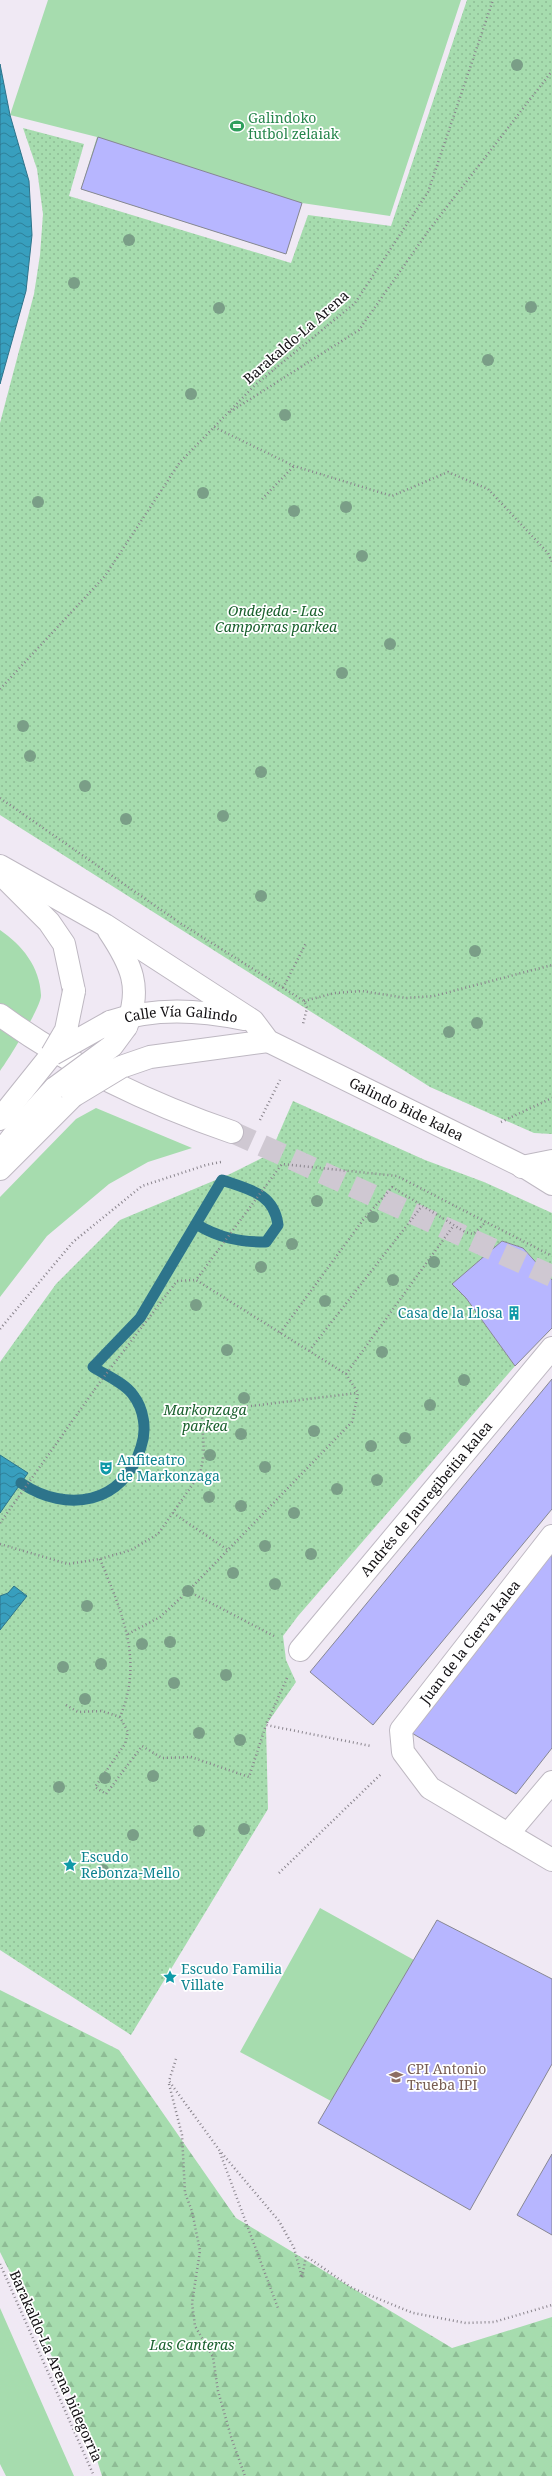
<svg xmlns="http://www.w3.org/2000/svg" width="552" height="2476" viewBox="0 0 552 2476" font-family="'Noto Serif',serif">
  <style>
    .green { fill: #a6dcae }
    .forest { fill: url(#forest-firs) }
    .park { fill: url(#park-dots) }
    .water { fill: url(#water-waves); stroke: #2d748b }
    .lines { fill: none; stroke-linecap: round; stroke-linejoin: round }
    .stream { stroke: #2d748b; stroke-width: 11 }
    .building { fill: #b7b6ff; stroke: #878792 }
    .minor-tunnel { stroke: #cfc8d2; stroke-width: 22; stroke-dasharray: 22 11; stroke-linecap: butt }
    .minor-casing { stroke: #beb8c2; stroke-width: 24 }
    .path { stroke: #89848c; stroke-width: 2.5; stroke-dasharray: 1 3; stroke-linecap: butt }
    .minor { stroke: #fff; stroke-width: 22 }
    .minor-bridge-casing { stroke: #beb8c2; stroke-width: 24; stroke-linecap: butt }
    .minor-bridge { stroke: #fff; stroke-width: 22 }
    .tree { fill: #7a9e87 }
    .labels { text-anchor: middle; stroke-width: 3.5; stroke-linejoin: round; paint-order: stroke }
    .leisure-label { font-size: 14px; fill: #27864d; stroke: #fff; text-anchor: start }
    .street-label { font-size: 14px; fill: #121013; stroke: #fff }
    .park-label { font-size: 14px; font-style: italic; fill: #19602d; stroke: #fff }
    .culture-label { font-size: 14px; fill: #0d838f; stroke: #fff; text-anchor: start }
    .education-label { font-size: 14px; fill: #785e54; stroke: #fff; text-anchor: start }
  </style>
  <defs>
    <pattern id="forest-firs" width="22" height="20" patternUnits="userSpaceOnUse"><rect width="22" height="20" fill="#a6dcae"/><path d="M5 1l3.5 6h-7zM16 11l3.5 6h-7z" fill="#8ebc95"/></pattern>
    <pattern id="park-dots" width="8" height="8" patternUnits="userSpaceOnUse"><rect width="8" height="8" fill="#a6dcae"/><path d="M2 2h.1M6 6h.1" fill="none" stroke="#8ebc95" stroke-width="1.8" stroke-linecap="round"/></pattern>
    <pattern id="water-waves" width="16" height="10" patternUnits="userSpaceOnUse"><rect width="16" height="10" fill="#389fbe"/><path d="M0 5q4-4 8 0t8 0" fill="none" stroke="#2e8099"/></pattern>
  </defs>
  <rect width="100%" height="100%" fill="#f0e9f4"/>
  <path class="green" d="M48,0H461L390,216L302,203L286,254L81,189L97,137L10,115Z
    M0,930C22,945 40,967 41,995C42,1006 8,1060 0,1071Z
    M96,1108L192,1148L148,1162L109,1184L47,1236L0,1297V1197L76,1119Z
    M320,1908L414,1960L331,2101L240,2052Z
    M0,2308L74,2476H6L0,2464Z"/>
  <path class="forest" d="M0,1990L119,2050L236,2218L452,2348L552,2317V2476H102L86,2425L0,2252Z"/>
  <path class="park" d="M467,0H552V1134L534,1133L430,1087L0,815V423L34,294L40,255L43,214L37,169L23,128L84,144L69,196L291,263L308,215L391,226Z
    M293,1101L425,1160L484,1182L552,1213V1280L523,1248L502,1241L453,1284L466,1298L515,1366L298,1616L283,1636L286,1660L296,1682L266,1725L268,1809L131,2035L0,1950V1362L56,1284L120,1220L230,1174L270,1154Z"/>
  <path class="water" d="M0,64L10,115L29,181L32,235L26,291L0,384Z
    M0,1455L28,1473L0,1513Z
    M14,1586L27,1596L0,1630V1596L8,1593Z"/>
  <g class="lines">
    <path class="stream" d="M21,1483C67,1514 124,1504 141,1447C147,1430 144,1409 133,1395C125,1383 105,1375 93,1367L140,1318L222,1180C248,1189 274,1193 278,1225L266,1242C240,1242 219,1238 196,1224"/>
  </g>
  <path class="building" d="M98,137L302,203L286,254L81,189Z
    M502,1241L523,1248L552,1280V1328L515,1366L466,1298L452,1284Z
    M552,1379V1509L373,1725L310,1672Z
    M552,1553V1748L516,1794L410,1732Z
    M437,1920L552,1979V2064L470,2210L318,2123Z
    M552,2154V2235L517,2215Z"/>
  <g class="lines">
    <path class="minor-tunnel" d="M232,1132L552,1276"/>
    <defs>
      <g id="minor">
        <path id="s1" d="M0,866L105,925L253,1021L268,1041L528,1169L552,1184"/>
        <path d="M4,877L49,922L64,944L74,991"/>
        <path d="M109,931C131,964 143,988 126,1027"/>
        <path d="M0,1015C70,1066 150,1104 232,1132"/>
        <path id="s2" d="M110,1022C155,1007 199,1010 244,1019"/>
        <path d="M121,1067L150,1057L268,1041"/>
        <path d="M0,1119L52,1054"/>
        <path d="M1,1152L25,1121L55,1088"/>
        <path d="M522,1167L552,1161"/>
        <path d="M0,1169L73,1096"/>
        <path d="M552,1536L401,1730L403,1752L430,1788L552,1860"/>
        <path id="s3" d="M300,1650L552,1348"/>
        <path d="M508,1834L552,1782"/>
      </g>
    </defs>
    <use href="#minor" class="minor-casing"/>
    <path class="path" d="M230,412L359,330L429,230L552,71
      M214,427L294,466L392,496L448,472L488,489L548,553L552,562
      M262,499L294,466
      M0,689L105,576L180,462L255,385L355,303L428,192L493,0
      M0,798L180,923L304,1001L307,1008L303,1024
      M283,988L306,943
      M304,1001L335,993L362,991L406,998L434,996L552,965
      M260,1120L280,1080
      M501,1122L552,1098
      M0,1329L73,1242L142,1186L206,1165L221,1162
      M280,1333L363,1220L392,1187L465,1232L473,1234L486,1222
      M309,1351L422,1206
      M346,1374L454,1225
      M173,1513L228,1550
      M0,1523L100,1382L177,1281L196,1280
      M0,1544L68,1564L100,1559L131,1550L158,1534L200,1474L204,1454L202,1412L357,1393
      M100,1559C122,1613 144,1660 120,1717
      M128,1634L160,1617L188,1591
      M274,1636L188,1591L352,1422L358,1393L346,1374L196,1280L282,1164L397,1176L552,1256
      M287,1678L266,1725L371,1746
      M66,1705L78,1712L102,1711L120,1717L128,1732L125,1744L95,1787L106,1794L142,1746L162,1758L191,1757L249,1777L266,1725
      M279,1873L381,1774
      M176,2059L169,2081L220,2151L279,2221L294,2248L302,2278L306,2256L352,2288L413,2313L466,2323L494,2322L552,2305
      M169,2084L182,2135L185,2193L192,2211L200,2251L192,2303L195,2326L213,2357L218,2391L232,2440L245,2476
      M220,2153L278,2308
      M0,2264L94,2476"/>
    <use href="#minor" class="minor"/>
    <defs>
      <path id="minor-bridge" d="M52,1054L66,1030L74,991
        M53,1054L110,1022
        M55,1088L112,1046L126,1027
        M73,1096L121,1067"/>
    </defs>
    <use href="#minor-bridge" class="minor-bridge-casing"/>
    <use href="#minor-bridge" class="minor-bridge"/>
  </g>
  <g class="tree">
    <circle cx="517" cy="65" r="6"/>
    <circle cx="129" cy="240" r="6"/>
    <circle cx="74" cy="283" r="6"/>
    <circle cx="531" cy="307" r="6"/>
    <circle cx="219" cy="308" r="6"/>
    <circle cx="488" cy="360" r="6"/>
    <circle cx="191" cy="394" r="6"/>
    <circle cx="285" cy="415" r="6"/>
    <circle cx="203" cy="493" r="6"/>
    <circle cx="38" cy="502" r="6"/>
    <circle cx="346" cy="507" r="6"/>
    <circle cx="294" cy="511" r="6"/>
    <circle cx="362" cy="556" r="6"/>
    <circle cx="390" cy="644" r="6"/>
    <circle cx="342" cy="673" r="6"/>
    <circle cx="23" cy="726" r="6"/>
    <circle cx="30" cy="756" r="6"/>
    <circle cx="261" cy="772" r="6"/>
    <circle cx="85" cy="786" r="6"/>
    <circle cx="223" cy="816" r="6"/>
    <circle cx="126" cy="819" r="6"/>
    <circle cx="261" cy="896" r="6"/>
    <circle cx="475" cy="951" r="6"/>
    <circle cx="477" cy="1023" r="6"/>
    <circle cx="449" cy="1032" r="6"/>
    <circle cx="317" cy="1201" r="6"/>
    <circle cx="373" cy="1217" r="6"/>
    <circle cx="292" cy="1244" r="6"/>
    <circle cx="434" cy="1262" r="6"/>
    <circle cx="261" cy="1267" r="6"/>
    <circle cx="393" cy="1280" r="6"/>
    <circle cx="325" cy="1301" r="6"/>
    <circle cx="196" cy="1305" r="6"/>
    <circle cx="227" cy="1350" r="6"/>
    <circle cx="382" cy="1352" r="6"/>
    <circle cx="464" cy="1380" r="6"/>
    <circle cx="244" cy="1398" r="6"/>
    <circle cx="430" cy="1405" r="6"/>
    <circle cx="314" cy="1431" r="6"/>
    <circle cx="241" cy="1434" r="6"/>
    <circle cx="405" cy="1438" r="6"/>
    <circle cx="371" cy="1446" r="6"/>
    <circle cx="210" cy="1455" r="6"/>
    <circle cx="265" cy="1467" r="6"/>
    <circle cx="377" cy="1480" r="6"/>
    <circle cx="337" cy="1489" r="6"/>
    <circle cx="209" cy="1497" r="6"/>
    <circle cx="241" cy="1506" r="6"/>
    <circle cx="294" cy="1513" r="6"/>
    <circle cx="265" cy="1546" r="6"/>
    <circle cx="311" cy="1554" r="6"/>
    <circle cx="233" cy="1573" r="6"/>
    <circle cx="275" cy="1584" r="6"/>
    <circle cx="188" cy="1591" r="6"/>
    <circle cx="87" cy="1606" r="6"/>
    <circle cx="170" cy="1642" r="6"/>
    <circle cx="142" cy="1644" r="6"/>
    <circle cx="101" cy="1664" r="6"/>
    <circle cx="63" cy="1667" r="6"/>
    <circle cx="226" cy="1675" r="6"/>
    <circle cx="174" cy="1683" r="6"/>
    <circle cx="85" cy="1699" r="6"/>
    <circle cx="199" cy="1733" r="6"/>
    <circle cx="240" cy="1740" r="6"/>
    <circle cx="153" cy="1776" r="6"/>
    <circle cx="105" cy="1778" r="6"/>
    <circle cx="59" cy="1787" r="6"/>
    <circle cx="244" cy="1829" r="6"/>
    <circle cx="199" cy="1831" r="6"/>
    <circle cx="133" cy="1835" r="6"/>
    <circle cx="103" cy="1870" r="6"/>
  </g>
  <defs>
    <symbol id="stadium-bare" viewBox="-9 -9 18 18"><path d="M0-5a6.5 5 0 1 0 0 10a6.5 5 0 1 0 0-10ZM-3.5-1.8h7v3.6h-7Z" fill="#2e9e5b" stroke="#fff" stroke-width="2.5" paint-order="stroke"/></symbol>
    <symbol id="building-bare" viewBox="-9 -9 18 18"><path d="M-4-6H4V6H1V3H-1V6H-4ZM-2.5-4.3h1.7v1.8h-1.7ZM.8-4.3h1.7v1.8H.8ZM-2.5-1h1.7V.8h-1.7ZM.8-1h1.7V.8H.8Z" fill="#0f9aa8" stroke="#fff" stroke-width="2.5" paint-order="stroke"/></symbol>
    <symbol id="theatre-bare" viewBox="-9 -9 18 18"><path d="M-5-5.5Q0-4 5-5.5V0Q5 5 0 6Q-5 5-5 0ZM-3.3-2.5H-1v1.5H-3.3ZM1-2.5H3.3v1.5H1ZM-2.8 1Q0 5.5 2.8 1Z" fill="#0f9aa8" stroke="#fff" stroke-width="2.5" paint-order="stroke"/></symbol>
    <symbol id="sight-bare" viewBox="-9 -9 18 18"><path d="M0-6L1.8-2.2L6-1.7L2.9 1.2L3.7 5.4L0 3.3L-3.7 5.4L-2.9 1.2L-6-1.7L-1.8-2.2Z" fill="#0f9aa8" stroke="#fff" stroke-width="2.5" paint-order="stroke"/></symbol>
    <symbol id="school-bare" viewBox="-9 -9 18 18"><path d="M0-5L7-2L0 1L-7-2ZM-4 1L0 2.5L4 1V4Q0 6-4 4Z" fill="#8d6e63" stroke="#fff" stroke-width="2.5" paint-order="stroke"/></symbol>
  </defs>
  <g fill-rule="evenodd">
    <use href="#stadium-bare" x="227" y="116" width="20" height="20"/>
    <use href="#building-bare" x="504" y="1303" width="20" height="20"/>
    <use href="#theatre-bare" x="96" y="1458" width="20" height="20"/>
    <use href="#sight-bare" x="60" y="1855" width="20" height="20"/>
    <use href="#sight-bare" x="160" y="1967" width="20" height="20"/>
    <use href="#school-bare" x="386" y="2067" width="20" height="20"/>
  </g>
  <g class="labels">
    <g class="leisure-label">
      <text x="248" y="123">Galindoko<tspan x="248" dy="16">futbol zelaiak</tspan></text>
    </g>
    <g class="street-label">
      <text transform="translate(296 337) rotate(-41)" y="5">Barakaldo-La Arena</text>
      <text dy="5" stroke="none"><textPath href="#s2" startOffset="72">Calle Vía Galindo</textPath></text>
      <text dy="5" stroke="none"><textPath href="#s1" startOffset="476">Galindo Bide kalea</textPath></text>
      <text dy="5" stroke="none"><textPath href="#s3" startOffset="197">Andrés de Jauregibeitia kalea</textPath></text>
      <text transform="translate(470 1642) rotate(-52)" y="5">Juan de la Cierva kalea</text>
      <text transform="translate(56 2366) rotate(66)" y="5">Barakaldo-La Arena bidegorria</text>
    </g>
    <g class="park-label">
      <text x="276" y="616">Ondejeda - Las<tspan x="276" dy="16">Camporras parkea</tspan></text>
      <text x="205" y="1415">Markonzaga<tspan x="205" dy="16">parkea</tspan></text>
      <text x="192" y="2350">Las Canteras</text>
    </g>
    <g class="culture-label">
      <text x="503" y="1318" text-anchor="end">Casa de la Llosa</text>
      <text x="117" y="1465">Anfiteatro<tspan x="117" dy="16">de Markonzaga</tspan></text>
      <text x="81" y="1862">Escudo<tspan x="81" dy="16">Rebonza-Mello</tspan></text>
      <text x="181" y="1974">Escudo Familia<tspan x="181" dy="16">Villate</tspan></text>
    </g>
    <g class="education-label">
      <text x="407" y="2074">CPI Antonio<tspan x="407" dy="16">Trueba IPI</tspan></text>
    </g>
  </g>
</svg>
